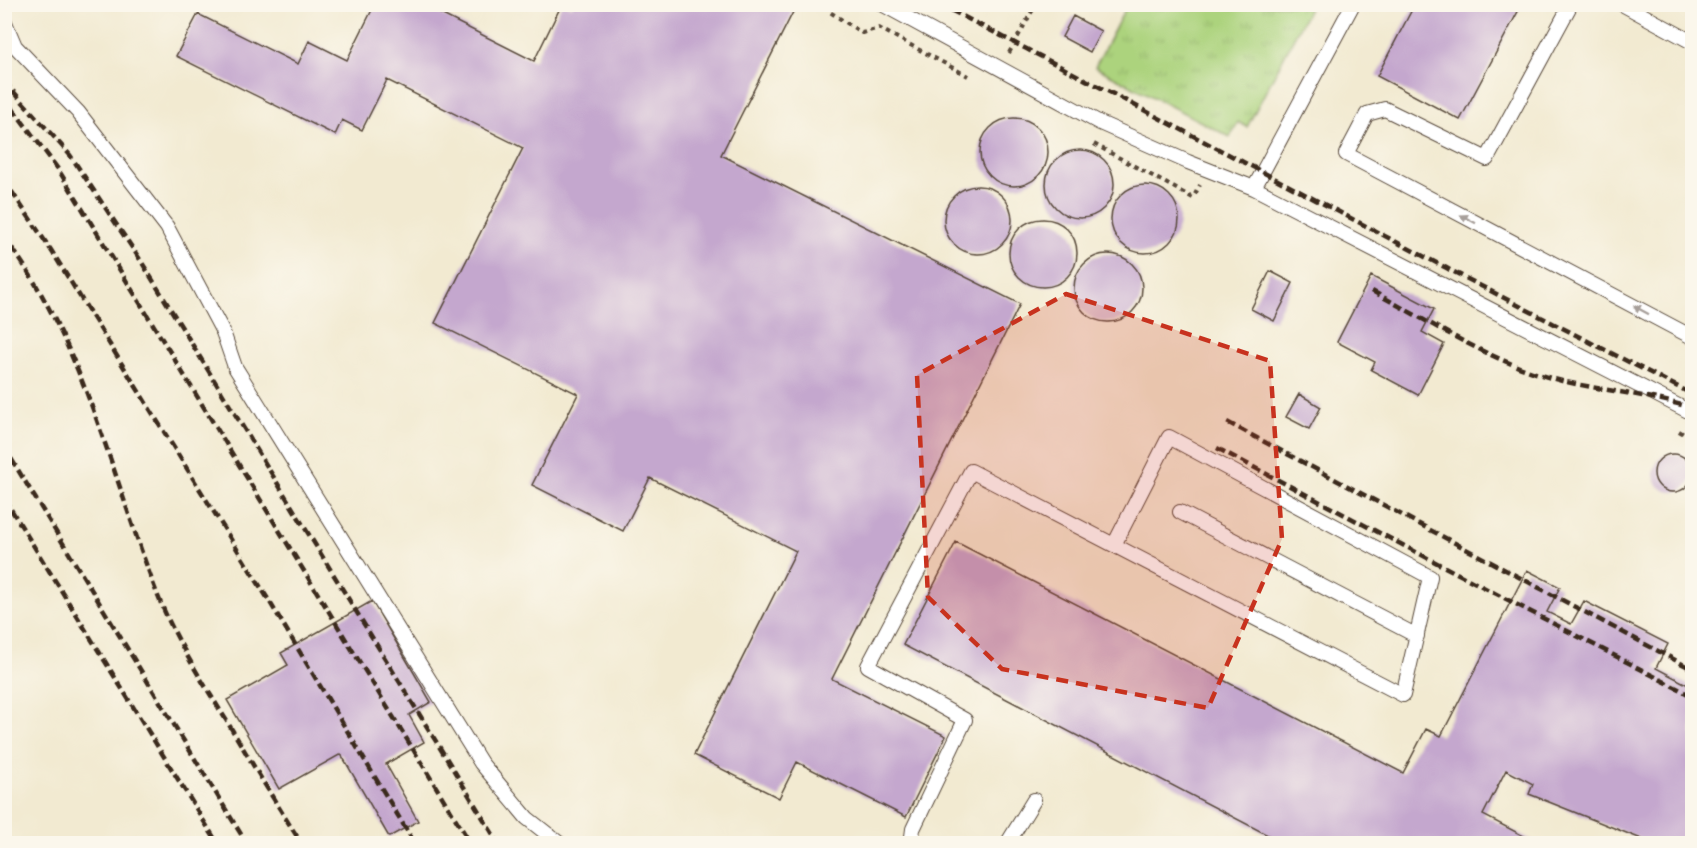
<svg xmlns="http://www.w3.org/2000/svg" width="1697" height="848" viewBox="0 0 1697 848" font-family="'Architects Daughter',sans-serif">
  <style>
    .grass { fill: url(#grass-tufts); stroke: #747e4e; stroke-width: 1.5 }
    .building { fill: #c4a7ce }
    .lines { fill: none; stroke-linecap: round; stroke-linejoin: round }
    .lane-casing { stroke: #564739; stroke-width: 16 }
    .path { stroke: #564739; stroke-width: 4; stroke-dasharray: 4.5 4.5; stroke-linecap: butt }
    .lane { stroke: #fff; stroke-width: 14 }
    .rail { stroke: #3b2a1e; stroke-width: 4.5; stroke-dasharray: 9 4.5; stroke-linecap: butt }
    .oneway { fill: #a79f9a }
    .marked { fill: #c8321e; fill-opacity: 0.2; stroke: #c8321e; stroke-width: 4.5; stroke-dasharray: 12 8; stroke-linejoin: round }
  </style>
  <defs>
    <pattern id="grass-tufts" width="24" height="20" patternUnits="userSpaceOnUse" patternTransform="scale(1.5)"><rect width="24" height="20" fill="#acd37d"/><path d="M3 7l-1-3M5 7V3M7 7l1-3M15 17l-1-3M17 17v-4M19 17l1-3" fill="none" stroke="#95b56c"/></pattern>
  </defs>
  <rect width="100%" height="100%" fill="#fbf7ec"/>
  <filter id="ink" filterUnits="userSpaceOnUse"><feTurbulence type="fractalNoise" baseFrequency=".0167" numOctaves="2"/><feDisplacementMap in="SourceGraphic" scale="12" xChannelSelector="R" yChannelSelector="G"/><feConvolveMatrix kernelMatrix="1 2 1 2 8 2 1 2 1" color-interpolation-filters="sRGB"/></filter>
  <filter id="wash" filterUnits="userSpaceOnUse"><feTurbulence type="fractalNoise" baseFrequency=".008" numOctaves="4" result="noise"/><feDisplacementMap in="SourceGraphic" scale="24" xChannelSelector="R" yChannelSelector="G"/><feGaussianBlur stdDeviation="1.35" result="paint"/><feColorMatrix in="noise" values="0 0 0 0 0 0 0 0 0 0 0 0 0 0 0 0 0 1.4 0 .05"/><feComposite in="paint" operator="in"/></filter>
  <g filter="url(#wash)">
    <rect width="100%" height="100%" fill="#f2ead1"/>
    <path class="grass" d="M1127,5V4L1311,5L1247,127L1238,122L1230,137L1095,67Z"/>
    <g id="blocks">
      <path class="building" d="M375,4H421L534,61L562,4L572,7L573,4H777L793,12L721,155L1020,304L832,679L946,736L906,817L797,762L779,798L694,755L796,551L650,478L623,531L532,485L578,394L435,323L523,148L387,80L362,130L342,120L335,135L176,56L198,14L298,64L309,41L347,60Z
        M1415,4H1522L1460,120L1377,76Z
        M1073,16L1101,31L1090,52L1062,37Z
        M980 152a34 34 0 1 1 68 0a34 34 0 1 1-68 0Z
        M1046 184a34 34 0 1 1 68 0a34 34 0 1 1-68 0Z
        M1111 219a34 34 0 1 1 68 0a34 34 0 1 1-68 0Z
        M944 220a34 34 0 1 1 68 0a34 34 0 1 1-68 0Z
        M1009 253a34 34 0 1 1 68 0a34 34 0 1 1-68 0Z
        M1074 288a34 34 0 1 1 68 0a34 34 0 1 1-68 0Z
        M1270,271L1293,283L1274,321L1251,309Z
        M1371,276L1434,309L1422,332L1444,344L1418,395L1371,370L1375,362L1337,342Z
        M1299,394L1321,407L1309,429L1286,417Z
        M1654 473a19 19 0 1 1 38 0a19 19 0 1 1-38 0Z
        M956,542L1403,773L1426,729L1441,736L1527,570L1560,587L1547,612L1571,624L1584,601L1668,644L1656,668L1692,687V844H1654L1529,794L1533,784L1506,770L1483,815L1539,844H1285L903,645Z
        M372,601L431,702L409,715L424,742L386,764L418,821L389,837L341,754L279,789L227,700L288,665L281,653Z"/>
    </g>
  </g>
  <g filter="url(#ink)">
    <use href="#blocks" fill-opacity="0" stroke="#564739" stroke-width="1.5"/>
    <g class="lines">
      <defs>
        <path id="lane" d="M882,4L1100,123L1188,162L1254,188
          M1353,4L1254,188L1692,413
          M1571,4L1487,159L1385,109L1367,114L1346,154L1692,337
          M1622,4L1692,42
          M4,20L15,46L78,112L167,227L223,332L235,367L481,763L527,818L560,844
          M1180,512L1417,636
          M911,844L913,829L965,720L868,666L971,471L1403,695L1430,577L1169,437L1114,545
          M1007,844L1034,800"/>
      </defs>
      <use href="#lane" class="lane-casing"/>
      <path class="path" d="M830,4V12L862,33L879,28L968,76
        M1103,4H1108
        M1009,53L1036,4
        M1094,144L1193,198L1200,185
        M1679,431L1692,439"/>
      <use href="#lane" class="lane"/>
      <path class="rail" d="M939,4C1191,133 1440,267 1692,394
        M4,81L70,155L141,261L499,844
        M4,97L58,169L471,844
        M4,180L51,250L268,599L415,844
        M4,237C82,339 111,473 156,591C174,638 202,681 228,723C252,763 276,804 302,844
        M1372,291C1433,324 1495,364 1562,381C1606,391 1650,395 1692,408
        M1227,422L1692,669
        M4,447L247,844
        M1217,448L1692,696
        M4,498L218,844"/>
    </g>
    <defs><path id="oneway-solid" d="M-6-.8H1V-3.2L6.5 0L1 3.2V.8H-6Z" transform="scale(1.5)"/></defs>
    <g class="oneway">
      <use href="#oneway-solid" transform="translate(1468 219) rotate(-152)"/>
      <use href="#oneway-solid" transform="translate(1641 310) rotate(-152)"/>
    </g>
  </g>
  <path class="marked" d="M1066,294L1270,361L1282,539L1208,708L1002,669L928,597L917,375Z"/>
  <rect width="1697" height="848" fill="none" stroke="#fbf7ec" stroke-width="24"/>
</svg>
